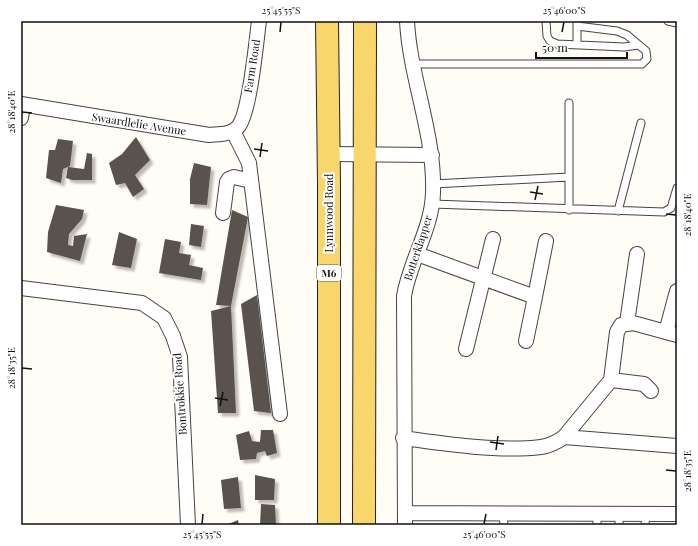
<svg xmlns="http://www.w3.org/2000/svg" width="698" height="546" viewBox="0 0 698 546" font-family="'Playfair Display',serif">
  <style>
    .building { fill: #5a524d; filter: url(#shadow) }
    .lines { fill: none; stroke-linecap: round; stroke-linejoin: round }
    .service-casing { stroke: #444; stroke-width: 9 }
    .minor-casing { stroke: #444; stroke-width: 16 }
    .primary-casing { stroke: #222; stroke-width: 24 }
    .service { stroke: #fff; stroke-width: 7 }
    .minor { stroke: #fff; stroke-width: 14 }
    .primary { stroke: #f9d66b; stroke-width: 22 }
    .ticks { fill: none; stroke: #111; stroke-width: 1.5 }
    .labels { text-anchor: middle; stroke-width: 4; stroke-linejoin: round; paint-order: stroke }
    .shield { fill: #fff; stroke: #585858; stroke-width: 1 }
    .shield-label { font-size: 10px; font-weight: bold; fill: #111 }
    .street-label { font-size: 11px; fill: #111; stroke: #fff }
    .neatline { fill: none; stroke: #111; stroke-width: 1.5 }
    .ticks-label { font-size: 10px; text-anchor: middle; fill: #111 }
  </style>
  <defs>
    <filter id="shadow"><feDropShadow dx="3.5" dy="3.5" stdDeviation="1" flood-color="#0004"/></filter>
  </defs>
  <rect width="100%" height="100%" fill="#fffdf5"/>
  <path class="building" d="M136,137L150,160L135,175L144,189L133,197L125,183L116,185L109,163L122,154Z
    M58,139L73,141L70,166L63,169L61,183L46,178L49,150H55Z
    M87,153L92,154V180H72L66,178L68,167L84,169Z
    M194,163L211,167L207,205L190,204V179Z
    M56,205L84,210L82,219L69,234L68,245L73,246L74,236L87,234L80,261L47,252L48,232Z
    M232,210L248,217L231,306L216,305Z
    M191,224L204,226L201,247L189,245Z
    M119,232L137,239L131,268L112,265Z
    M165,239L181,242L179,253L191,255L189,265L203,268L201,280L159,273Z
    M257,295L271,413L254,411L241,304Z
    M231,306L236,413H218L211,311Z
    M261,430H273L277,453L267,456L265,451L257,453L256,459L240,460L236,435L249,431L252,441L260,442Z
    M255,475L275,479L274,500H255Z
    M238,477L241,508L224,509L221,480Z
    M261,504L275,505L276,525H260Z
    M238,520L239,525H226Z"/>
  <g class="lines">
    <defs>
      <path id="service" d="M546,21L547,36L550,41L557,44L624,47L638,45
        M577,21V45
        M668,21L677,23
        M414,64H642L647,59L646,51L627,35L617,31L577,26
        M433,184L569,177
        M432,204L664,212L671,208L677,188
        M569,210V103
        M618,211L641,123
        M503,513L504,525
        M597,525V513
        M619,525V513
        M645,525L646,513"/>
      <path id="minor" d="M21,104L209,135C219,134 231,135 238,127C250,113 256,43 259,21
        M21,118L23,105
        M233,131L249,163L280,414
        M329,154L432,155
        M223,213L227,182L229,179L234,177L251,181
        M417,254L535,297L546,241
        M21,288L142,303L164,318L173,336L180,357L188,525
        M627,323L637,254
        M666,332L677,291
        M526,341L535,297
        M466,349L493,239
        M611,380L644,384L651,391
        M564,437L677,446
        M403,438C445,444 499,452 541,447C549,446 557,442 564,437L611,380L617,332L621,325L633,323L677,335
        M405,513L677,514
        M405,525L404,296C410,260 432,229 433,193C435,133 410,79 407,21"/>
      <path id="primary" d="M327,21L329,184V525
        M364,525L365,21"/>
    </defs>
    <use href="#service" class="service-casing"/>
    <use href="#minor" class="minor-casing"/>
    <use href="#primary" class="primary-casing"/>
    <use href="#service" class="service"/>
    <use href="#minor" class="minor"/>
    <use href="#primary" class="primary"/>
  </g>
  <path class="ticks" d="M280,32L281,22M562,32L564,22M22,112L32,113M254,149L268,151M260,157L262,143M530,192L543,194M535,200L538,186M666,214L676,215M22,368L32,369M215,398L228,400M220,406L223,392M490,442L504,444M496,450L498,436M666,470L676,471M202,524L203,514M484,524L486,514"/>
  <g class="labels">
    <rect class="shield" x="317" y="265" width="24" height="16" rx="3"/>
    <g class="shield-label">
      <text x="329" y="277">M6</text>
    </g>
    <g class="street-label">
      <text transform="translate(252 66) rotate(-81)" y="4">Farm Road</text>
      <text transform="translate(139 124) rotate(9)" y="4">Swaardlelie Avenue</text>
      <text transform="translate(329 213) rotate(-90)" y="4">Lynnwood Road</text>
      <text transform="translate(418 248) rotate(-72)" y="4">Botterklapper</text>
      <text transform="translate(180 394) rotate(-94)" y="4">Bontrokkie Road</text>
    </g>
  </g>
  <rect width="698" height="546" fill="none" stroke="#ffffff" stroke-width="44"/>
  <path d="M536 52v6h91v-6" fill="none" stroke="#111111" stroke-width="2"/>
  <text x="542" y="52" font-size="12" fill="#111111" stroke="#ffffff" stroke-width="3" paint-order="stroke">50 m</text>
  <rect x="22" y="22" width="654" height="502" class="neatline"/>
  <g class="ticks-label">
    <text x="281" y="14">25°45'55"S</text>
    <text x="564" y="14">25°46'00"S</text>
    <text transform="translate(11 112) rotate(-90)" y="4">28°18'40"E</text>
    <text transform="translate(687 215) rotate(-90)" y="4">28°18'40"E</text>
    <text transform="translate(11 368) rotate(-90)" y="4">28°18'35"E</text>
    <text transform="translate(687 471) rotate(-90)" y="4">28°18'35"E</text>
    <text x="202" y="538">25°45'55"S</text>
    <text x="484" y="538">25°46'00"S</text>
  </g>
</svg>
